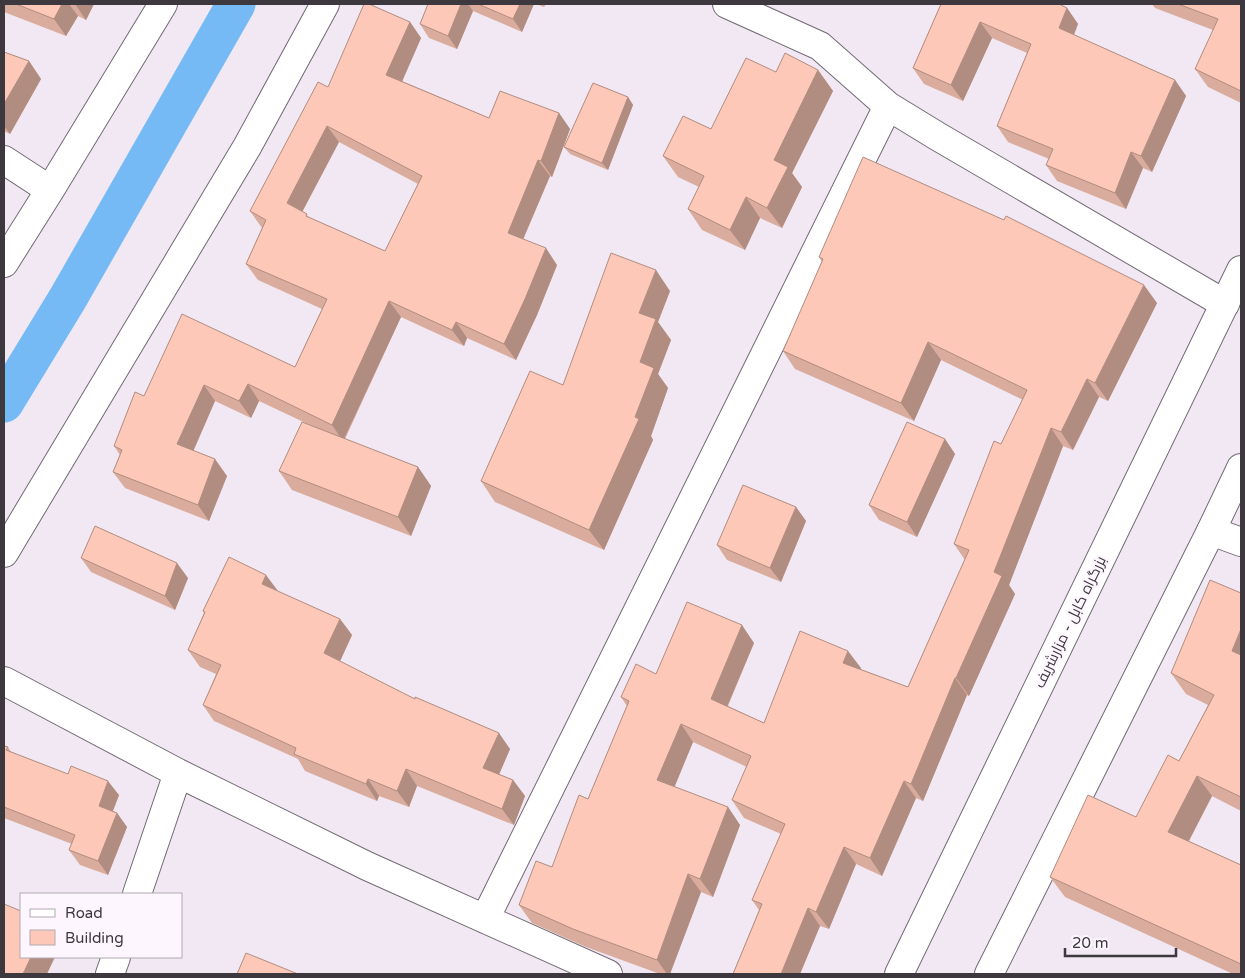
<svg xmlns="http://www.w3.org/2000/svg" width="1245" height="978" viewBox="0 0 1245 978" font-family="'Varela Round',Cairo,sans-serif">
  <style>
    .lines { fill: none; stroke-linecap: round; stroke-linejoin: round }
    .canal { stroke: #76baf5; stroke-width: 39 }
    .minor-casing { stroke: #726a74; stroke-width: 30 }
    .trunk-casing { stroke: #726a74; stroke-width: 30 }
    .minor { stroke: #fff; stroke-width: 28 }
    .trunk { stroke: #fff; stroke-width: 28 }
    .wall { fill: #daac9d; fill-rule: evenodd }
    .shaded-wall { fill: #b18c80 }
    .building { fill: #fdc8b7; stroke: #b18c80; fill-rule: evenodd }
    .labels { text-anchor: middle; stroke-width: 4.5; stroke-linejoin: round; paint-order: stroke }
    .street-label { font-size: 15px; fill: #3c383d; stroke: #fef6ff }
  </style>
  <rect width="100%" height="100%" fill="#f1e8f3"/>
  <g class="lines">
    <path class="canal" d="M4,403L68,298L236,4"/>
    <defs>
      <path id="minor" d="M727,4L820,46L888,106L937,136L1225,304
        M4,160L50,190
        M4,263L50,190L163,4
        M1211,531L1241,542
        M4,553L247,147L325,4
        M4,681L178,773L367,866L608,974
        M137,894L178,773
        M485,919L888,106
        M110,974L116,957"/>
      <path id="trunk" d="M899,974L1241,270
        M989,974L1211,531L1241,468"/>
    </defs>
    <use href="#minor" class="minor-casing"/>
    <use href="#trunk" class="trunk-casing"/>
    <use href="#minor" class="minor"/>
    <use href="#trunk" class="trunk"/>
  </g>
  <path class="wall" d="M4,4H94L86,20L78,16L66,36L4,12Z
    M428,4H534L522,32L473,11L457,49L429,38L420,24Z
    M536,4H546L544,7Z
    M941,4L1067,8L1078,24L1074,35L1175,80L1186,96L1152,172L1143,168L1126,209L1057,181L1046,165L1049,159L1008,142L997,126L1027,53L992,38L963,101L924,84L913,68Z
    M1152,4H1241V103L1208,87L1195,69L1213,30L1155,8Z
    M410,22L421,38L402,81L489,118L559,113L570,129L552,177L550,176L523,239L557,265L537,315L516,360L467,338L464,346L401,317L345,439L418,467L431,486L411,536L292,490L279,471L312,426L259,401L251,418L215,401L193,451L227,476L209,521L125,488L113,472L120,455L114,446L144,396L295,367L322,309L258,280L246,264L262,228L250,211L328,87ZM339,142L418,184L385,251L310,218L302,211Z
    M4,52L29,61L41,79L10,134L4,131Z
    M818,70L833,91L792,173L802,187L782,228L760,218L745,250L702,230L688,209L699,187L678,177L663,156L711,129L776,72Z
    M628,97L633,105L608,170L570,154L564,147Z
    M819,257L1157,303L1108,401L1099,397L1073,450L1063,446L1009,585L1015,594L969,696L967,695L923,801L916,798L882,876L856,864L829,929L820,926L800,974H733L759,910L752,900L781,834L744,818L732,800L747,767L693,742L674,787L728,807L740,825L713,897L701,892L670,974H660L586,947L532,923L519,905L552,867L588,799L627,706L621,697L656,674L754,643L728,706L764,723L861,668L860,669L908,687L965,560L954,544L1023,400L941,360L914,421L795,369L783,351L822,262Z
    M670,291L658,322L671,340L658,374L668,388L651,436L653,440L604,550L495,502L481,481Z
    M945,439L955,454L917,537L879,520L869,505Z
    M796,507L806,521L781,582L727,560L717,545Z
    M81,558L188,578L175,610L91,572Z
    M277,591L340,619L352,635L340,661L510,749L499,774L513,780L525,796L514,825L417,786L409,807L379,796L377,801L305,771L298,759L214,721L203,705L216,674L200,667L188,650L204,613L203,611Z
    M1241,593V811L1212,796L1189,841L1241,865V974H1233L1065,897L1050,877L1136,817L1179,761L1208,705L1186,694L1171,673Z
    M4,746L8,747L11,752L119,795L113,811L117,813L127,827L108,875L80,865L69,850L72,844L4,818Z"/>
  <path class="shaded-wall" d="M62,4H69L78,16L66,36L54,19Z
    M75,4H94L86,20Z
    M461,4H468L473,11L457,49L448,36Z
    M520,4H534L522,32L513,19Z
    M1067,8L1078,24L1070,44L1059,28Z
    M410,22L421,38L398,91L386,75Z
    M980,22L992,38L963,101L951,85Z
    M29,61L41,79L10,134L4,126V104Z
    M818,70L833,91L792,173L802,187L782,228L767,208L774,160Z
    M1175,80L1186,96L1152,172L1141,156Z
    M628,97L633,105L608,170L602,163Z
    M559,113L570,129L552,177L541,161Z
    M327,126L339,142L298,220L287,203Z
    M1131,152L1143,168L1126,209L1115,193Z
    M538,160L550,176L519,249L508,233Z
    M746,197L760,218L745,250L730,230Z
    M546,248L557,265L537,315L516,360L504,344Z
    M656,270L670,291L658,322L671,340L658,374L668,388L651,436L653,440L604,550L589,530L635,417L640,362L639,313Z
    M1144,285L1157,303L1108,401L1095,383Z
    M389,301L401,317L343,441L332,425Z
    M456,322L467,338L464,346L452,330Z
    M928,342L941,360L914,421L901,403Z
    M1087,379L1099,397L1073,450L1061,432Z
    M248,384L259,401L251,418L239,401Z
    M204,385L215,401L189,461L177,444Z
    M1051,428L1063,446L1009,585L1015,594L969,696L956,678L994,572Z
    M945,439L955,454L917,537L907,522Z
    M215,459L227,476L209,521L198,505Z
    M418,467L431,486L411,536L398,517Z
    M796,507L806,521L781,582L770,568Z
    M177,563L188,578L175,610L165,596Z
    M266,575L278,591L262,584Z
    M340,619L352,635L336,670L324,653Z
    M742,625L754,643L723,716L711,699Z
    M1241,629V664L1232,651Z
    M848,651L861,668L856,681L843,663Z
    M955,678L967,695L923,801L911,784Z
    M681,724L693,742L670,798L657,780Z
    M499,733L510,749L495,784L483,768Z
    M406,769L417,786L409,807L397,791Z
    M1197,776L1212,796L1183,852L1168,832Z
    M368,779L379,796L377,801L366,784Z
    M513,780L525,796L514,825L502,809Z
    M108,781L119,795L109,821L99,806Z
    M904,781L916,798L882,876L870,858Z
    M728,807L740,825L713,897L700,879Z
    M117,813L127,827L108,875L98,861Z
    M844,847L856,864L829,929L816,912Z
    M688,874L701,892L670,974H667L657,960Z
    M808,908L820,926L800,974H781Z
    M31,957H55L47,974H23Z"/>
  <path class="building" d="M16,4H62L54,19Z
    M364,4H369L410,22L386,75L489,118L500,91L559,113L541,161L538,160L508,233L546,248L525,299L504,344L456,322L452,330L389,301L332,425L248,384L239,401L204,385L177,444L215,459L198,505L113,472L122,450L114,446L135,392L144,396L182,314L295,367L327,299L246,264L266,220L250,211L318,82L328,87ZM327,126L422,176L385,251L306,216L307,214L287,203Z
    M428,4H461L448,36L420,24Z
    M478,4H520L513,19Z
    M941,4H1059L1067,8L1059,28L1175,80L1141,156L1131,152L1115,193L1046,165L1053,149L997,126L1031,44L980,22L951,85L913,68Z
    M1178,4H1241V91L1195,69L1218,19Z
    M4,52L29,61L4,104Z
    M785,53L818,70L774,160L788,167L767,208L746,197L730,230L688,209L704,176L663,156L683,116L711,129L746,58L776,72Z
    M593,83L628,97L602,163L564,147Z
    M863,157L1004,220L1006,216L1144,285L1095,383L1087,379L1061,432L1051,428L994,572L1002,576L956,678H955L911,784L904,781L870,858L844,847L816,912L808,908L781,974H733L762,904L752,900L785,824L732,800L751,756L681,724L657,780L728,807L700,879L688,874L657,960L573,929L519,905L536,861L552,867L579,795L588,799L629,701L621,697L636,664L656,674L687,602L742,625L711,699L764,723L800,631L848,651L843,663L908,687L969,550L954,544L994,441L1001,444L1027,390L928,342L901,403L783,351L823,259L819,257Z
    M611,253L656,270L639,313L656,319L640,362L654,368L635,417L639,419L589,530L481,481L530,371L563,385Z
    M302,422L418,467L398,517L279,471Z
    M907,422L945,439L907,522L869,505Z
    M743,485L796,507L770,568L717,545Z
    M95,526L177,563L165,596L81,558Z
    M229,557L266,575L262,584L340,619L324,653L415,699V697L499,733L483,768L513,780L502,809L406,769L397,791L368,779L366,784L294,754L296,748L203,705L221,665L188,650L205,612L203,611Z
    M1210,580L1241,593V629L1232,651L1241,655V797L1197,776L1168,832L1241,865V964L1050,877L1088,795L1136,817L1168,755L1179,761L1214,695L1171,673Z
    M4,746L8,747L6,750L68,774L71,766L108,781L99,806L117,813L98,861L69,850L75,835L4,807Z
    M4,904L21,911V957H31L23,974H4Z
    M246,953L298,974H237Z"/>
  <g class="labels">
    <g class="street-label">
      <text transform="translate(1070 622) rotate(-64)" y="5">بزرگراه کابل - مزارشریف</text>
    </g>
  </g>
  <rect width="1245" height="978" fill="none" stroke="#3c383d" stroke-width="10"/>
  <rect x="20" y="893" width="162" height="65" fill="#fef6ff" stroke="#b0aab1"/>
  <rect x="30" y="909" width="25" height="8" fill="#ffffff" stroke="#b0aab1"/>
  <text x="65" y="918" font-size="15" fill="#3c383d">Road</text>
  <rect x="30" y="930" width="25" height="15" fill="#fdc8b7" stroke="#b0aab1"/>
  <text x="65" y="943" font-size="15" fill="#3c383d">Building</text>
  <path d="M1065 948v8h111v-8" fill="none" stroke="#3c383d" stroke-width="2.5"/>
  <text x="1072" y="948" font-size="15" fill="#3c383d" stroke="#fef6ff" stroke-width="4" paint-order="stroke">20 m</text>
</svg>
